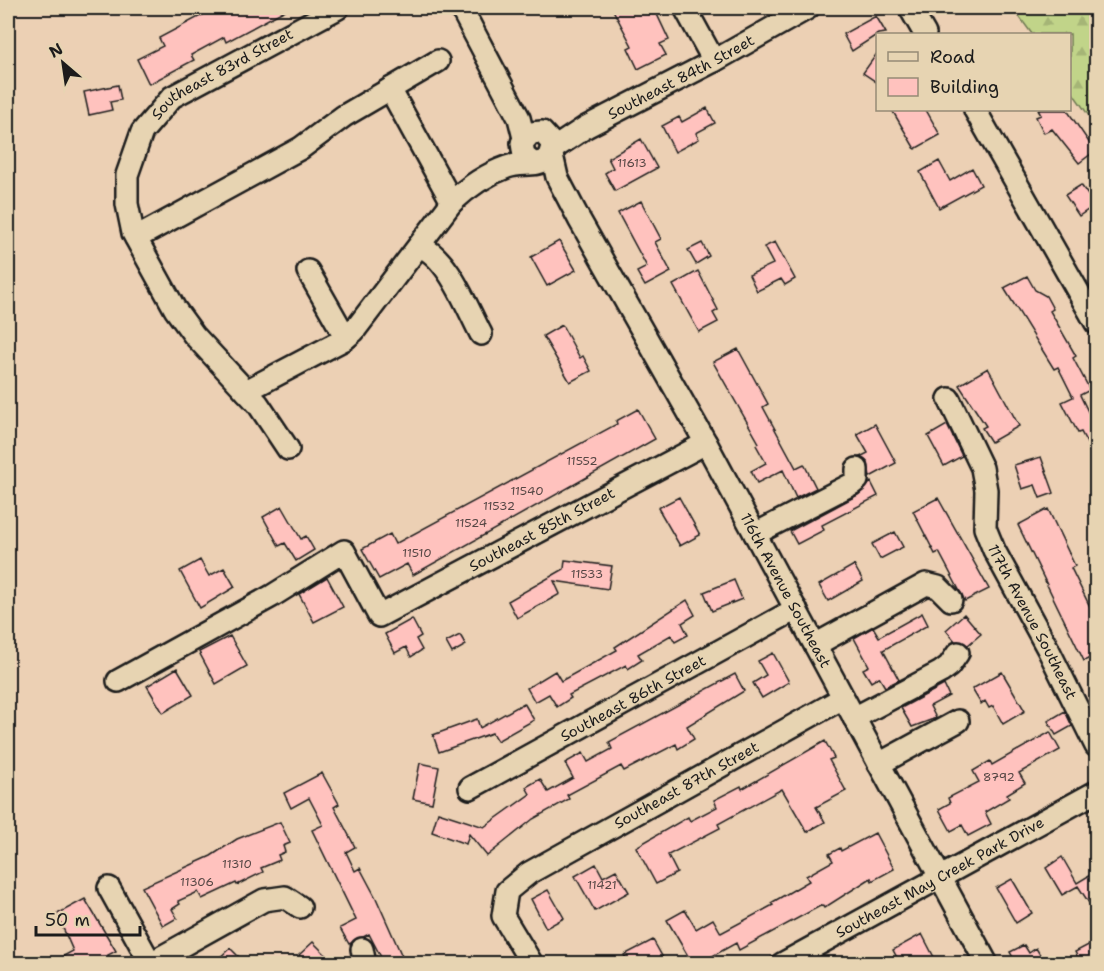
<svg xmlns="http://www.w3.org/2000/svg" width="1104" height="971" viewBox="0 0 1104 971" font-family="'Shantell Sans',sans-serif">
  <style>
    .forest { fill: url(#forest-firs); stroke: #6e7852; stroke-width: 1.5 }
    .building { fill: #ffc2be; stroke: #1c1c1c; stroke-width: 1.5 }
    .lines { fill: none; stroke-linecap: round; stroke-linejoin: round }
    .minor-casing { stroke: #1c1c1c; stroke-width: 26 }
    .minor { stroke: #e7d4b2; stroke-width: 21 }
    .labels { text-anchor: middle; stroke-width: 6; stroke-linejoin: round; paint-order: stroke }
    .number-label { font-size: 12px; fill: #554644 }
    .street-label { font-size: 15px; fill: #1c1c1c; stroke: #e7d4b2 }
  </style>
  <defs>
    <pattern id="forest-firs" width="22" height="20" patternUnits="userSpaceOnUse" patternTransform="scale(1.5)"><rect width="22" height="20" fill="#c1d489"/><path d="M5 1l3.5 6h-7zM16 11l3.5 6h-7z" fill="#a5b576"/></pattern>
  </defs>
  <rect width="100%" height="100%" fill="#ecd0b4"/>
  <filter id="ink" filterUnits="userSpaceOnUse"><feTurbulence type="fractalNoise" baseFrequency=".0167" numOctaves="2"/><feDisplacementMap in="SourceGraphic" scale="12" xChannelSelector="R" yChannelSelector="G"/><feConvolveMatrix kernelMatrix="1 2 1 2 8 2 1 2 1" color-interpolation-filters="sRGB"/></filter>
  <g filter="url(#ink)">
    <path class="forest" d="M1013,8H1096V126L1070,89V34H1032Z"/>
    <path class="building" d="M208,8H289L226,42L224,37L191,55L194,60L149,84L137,59L163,46L159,38L210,11Z
      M612,8H654L669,40L660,44L666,55L638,69L628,48L632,46Z
      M876,16L886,33L878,34L852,51L843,34Z
      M878,52V83L863,73Z
      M118,85L121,100L110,102L112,110L89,115L84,92Z
      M707,108L715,123L696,133L699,139L675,152L662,126L679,117L682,122Z
      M892,110H926L940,135L915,149Z
      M1038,110H1067L1095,151L1079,163L1052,129L1044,133L1036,117L1041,115Z
      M641,139L657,168L615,191L605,173L613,168L608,158Z
      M939,161L950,181L972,168L981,185L939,208L920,172Z
      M1081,185L1095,205L1079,216L1065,195Z
      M641,201L661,239L655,242L671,272L645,286L637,272L647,267L618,213Z
      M559,241L576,270L547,286L531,257Z
      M775,242L795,279L785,285L781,279L757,291L749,275L773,264L764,247Z
      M702,243L709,256L696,264L688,250Z
      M698,271L718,310L713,313L718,322L699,332L673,285Z
      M1027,276L1035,290L1046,296L1053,309L1050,311L1076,356L1073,358L1090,390L1080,395L1096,428V460L1081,432L1078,433L1062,402L1073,397L1058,367L1054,369L1004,288Z
      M562,325L580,358L583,356L591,371L570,382L543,336Z
      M738,349L768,404L763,407L796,468L804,464L816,488L796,498L783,470L757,483L751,471L766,463L756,445L759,443L713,362Z
      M988,368L1019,426L991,442L982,428L986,426L959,385Z
      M638,409L655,439L413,575L407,564L379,579L362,549L390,534L395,544L617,424L616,421Z
      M875,424L896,463L870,477L868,463L860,457L868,453L857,434Z
      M947,425L962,456L944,466L928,436Z
      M1041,457L1054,493L1040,498L1035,485L1022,489L1014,465Z
      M871,482L878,496L822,525L824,530L797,544L790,531L858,495Z
      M679,497L700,535L680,546L658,508Z
      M938,498L989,589L965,601L939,552L935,554L913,511Z
      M282,506L301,539L306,536L314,550L296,561L285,543L279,546L263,517Z
      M1048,509L1075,566L1071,568L1096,619V655L1084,661L1018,525Z
      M895,532L903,547L880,559L872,544Z
      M200,560L209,576L224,568L235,587L200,608L180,571Z
      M565,560L612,566L608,589L554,581L560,594L517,618L508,601L564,569Z
      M854,565L863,581L828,601L819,585Z
      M327,577L343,607L314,622L299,594Z
      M734,580L742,599L712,611L704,592Z
      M687,600L695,615L682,623L688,635L675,642L671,635L638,654L642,660L628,669L626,665L569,695L571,698L557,707L549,694L535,702L527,688L555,671L561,681L617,650L615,647Z
      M922,613L928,625L883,650L899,680L885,687L879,677L871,682L863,669L869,666L854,638L873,627L879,637Z
      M964,614L981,634L968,645L955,641L946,630Z
      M412,619L421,636L416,639L422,650L411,657L406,647L395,653L385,634Z
      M460,635L466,645L452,653L446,642Z
      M230,636L247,666L216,684L199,652Z
      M773,653L789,682L762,698L753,683L766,675L758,661Z
      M177,668L193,695L163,713L147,686Z
      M1002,672L1025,711L1003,724L993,706L989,708L985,701L981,704L972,689Z
      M735,674L744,691L687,726L694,739L678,749L676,744L624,771L621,766L567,795L569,799L533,819L487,856L469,834L466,844L432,832L438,812L484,827L530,794L526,787L540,779L548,792L573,778L565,763L583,753L588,762L612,749L609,742Z
      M944,685L949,696L930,706L936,718L912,727L901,708Z
      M524,703L534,720L497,741L492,733L439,752L433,735L477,719L480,728Z
      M1065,711L1072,726L1056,735L1048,721Z
      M1050,732L1060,750L1019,773L1025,783L1007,794L1009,798L985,812L991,824L968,836L962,825L951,831L939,809L950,803L948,798L979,782L973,771L990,761L992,765Z
      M825,741L834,758L829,760L846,791L816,807L825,822L807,832L782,789L718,824L720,828L668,855L677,873L656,884L636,847L688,817L690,821L717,807L714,800L741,786L742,789Z
      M420,763L439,767L432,803L413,799Z
      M322,773L339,804L334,807L355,847L346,852L355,871L360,868L376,898L405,963H384L369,934L349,944L340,928L356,920L312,830L323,825L309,798L291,808L284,793Z
      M280,822L290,843L283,846L285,852L278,855L280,860L261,868L263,872L237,885L236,883L202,899L198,892L178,901L180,904L172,909L177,918L163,926L142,887L211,856L237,839Z
      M875,833L894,869L872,881L871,878L824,908L822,905L739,950L736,943L700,963H692L667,920L685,910L696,929L713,919L721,933L773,905L771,903L809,881L806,876L833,861L829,854L840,848L841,851Z
      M1062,857L1077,883L1090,875L1096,886V898L1089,903L1078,886L1062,895L1046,868Z
      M596,864L603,877L616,870L629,892L595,911L575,876Z
      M1012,879L1032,913L1016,923L996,888Z
      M548,890L564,918L546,928L531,899Z
      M85,899L116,951L108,955L110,959L102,963H51L73,951L57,914Z
      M922,934L937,963H900L893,950Z
      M653,940L663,958L652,963H629L624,955Z
      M1096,941V963H1081L1075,952Z
      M313,942L334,963H307L299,955Z
      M1024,945L1029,953L1036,948L1045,963H1011L1015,961L1010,952Z
      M230,948L245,963H214Z"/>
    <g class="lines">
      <defs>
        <g id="minor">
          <path d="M461,8L519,118L524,138"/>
          <path d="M685,8L714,61"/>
          <path d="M910,8L925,34"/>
          <path d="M390,89L452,202"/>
          <path d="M975,110L1096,323"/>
          <path id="s1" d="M553,149L586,127L714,61L808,8"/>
          <path id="s2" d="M552,155L557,177L579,219L706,443L987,964"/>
          <path d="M136,238L301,148L344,116L438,61"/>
          <path d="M419,246C448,256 467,308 481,334"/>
          <path d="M308,271L346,338"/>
          <path d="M246,391L343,340L354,331L452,202C467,188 487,174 507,167C521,162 536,167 548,159L553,144L542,132L531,133L522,143L524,156L533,163"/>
          <path id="s3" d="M949,399L982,468L986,490L985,528L994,550L1048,649L1096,746"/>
          <path id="s4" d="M288,449L258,404L194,335L175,309L133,233L127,204V175L142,132L172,97L338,8"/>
          <path d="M755,534L852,484L857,480V469"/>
          <path d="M815,645L926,584L938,587L951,600"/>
          <path id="s5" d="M118,681L272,596L344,551L379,616L706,443"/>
          <path d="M854,718L941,672L949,666L958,653"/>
          <path d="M879,764L958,721"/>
          <path id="s6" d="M470,788L796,609"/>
          <path d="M109,888L151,964"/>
          <path d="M362,949L365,964"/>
          <path d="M149,964L264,900L285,897L300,907"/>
          <path id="s7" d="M532,964L503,916L507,891L529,873L843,698"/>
          <path id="s8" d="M782,964L1096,792"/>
        </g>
      </defs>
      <use href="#minor" class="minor-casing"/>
      <use href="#minor" class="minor"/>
    </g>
  </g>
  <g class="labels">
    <g class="number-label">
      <text x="632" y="167">11613</text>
      <text x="582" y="465">11552</text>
      <text x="527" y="495">11540</text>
      <text x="499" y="510">11532</text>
      <text x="471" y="527">11524</text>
      <text x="417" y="557">11510</text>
      <text x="587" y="578">11533</text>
      <text x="999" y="781">8792</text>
      <text x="237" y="868">11310</text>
      <text x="197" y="886">11306</text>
      <text x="602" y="889">11421</text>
    </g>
    <g class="street-label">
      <text dy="5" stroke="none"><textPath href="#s4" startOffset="472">Southeast 83rd Street</textPath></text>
      <text dy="5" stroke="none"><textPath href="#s1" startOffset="147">Southeast 84th Street</textPath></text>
      <text dy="5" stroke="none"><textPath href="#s5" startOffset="519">Southeast 85th Street</textPath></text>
      <text dy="5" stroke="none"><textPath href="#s2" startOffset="495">116th Avenue Southeast</textPath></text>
      <text dy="5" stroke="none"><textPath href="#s3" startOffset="242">117th Avenue Southeast</textPath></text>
      <text dy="5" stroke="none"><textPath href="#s6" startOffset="186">Southeast 86th Street</textPath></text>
      <text dy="5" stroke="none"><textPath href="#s7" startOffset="290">Southeast 87th Street</textPath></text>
      <text dy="5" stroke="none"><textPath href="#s8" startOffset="180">Southeast May Creek Park Drive</textPath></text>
    </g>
  </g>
  <rect width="1104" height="971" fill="none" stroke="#e7d4b2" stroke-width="30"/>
  <rect x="15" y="15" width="1074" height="941" fill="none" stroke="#1c1c1c" stroke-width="2" filter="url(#ink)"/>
  <rect x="876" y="33" width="195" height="78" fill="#e7d4b2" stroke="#968a76" stroke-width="1.5"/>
  <rect x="888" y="52" width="30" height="9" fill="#e7d4b2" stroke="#968a76" stroke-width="1.5"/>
  <text x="930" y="63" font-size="18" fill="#1c1c1c">Road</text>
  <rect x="888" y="78" width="30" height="18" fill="#ffc2be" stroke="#968a76" stroke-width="1.5"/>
  <text x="930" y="93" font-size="18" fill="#1c1c1c">Building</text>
  <g transform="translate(63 63) rotate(331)" stroke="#e7d4b2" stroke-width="4.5" paint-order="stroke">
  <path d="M0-4.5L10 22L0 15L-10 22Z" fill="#1c1c1c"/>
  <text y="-9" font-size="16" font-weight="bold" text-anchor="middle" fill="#1c1c1c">N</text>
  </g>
  <path d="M36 926v9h104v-9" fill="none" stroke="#1c1c1c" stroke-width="3"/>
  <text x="45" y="926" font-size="18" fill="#1c1c1c" stroke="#e7d4b2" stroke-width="4.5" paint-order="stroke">50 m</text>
</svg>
